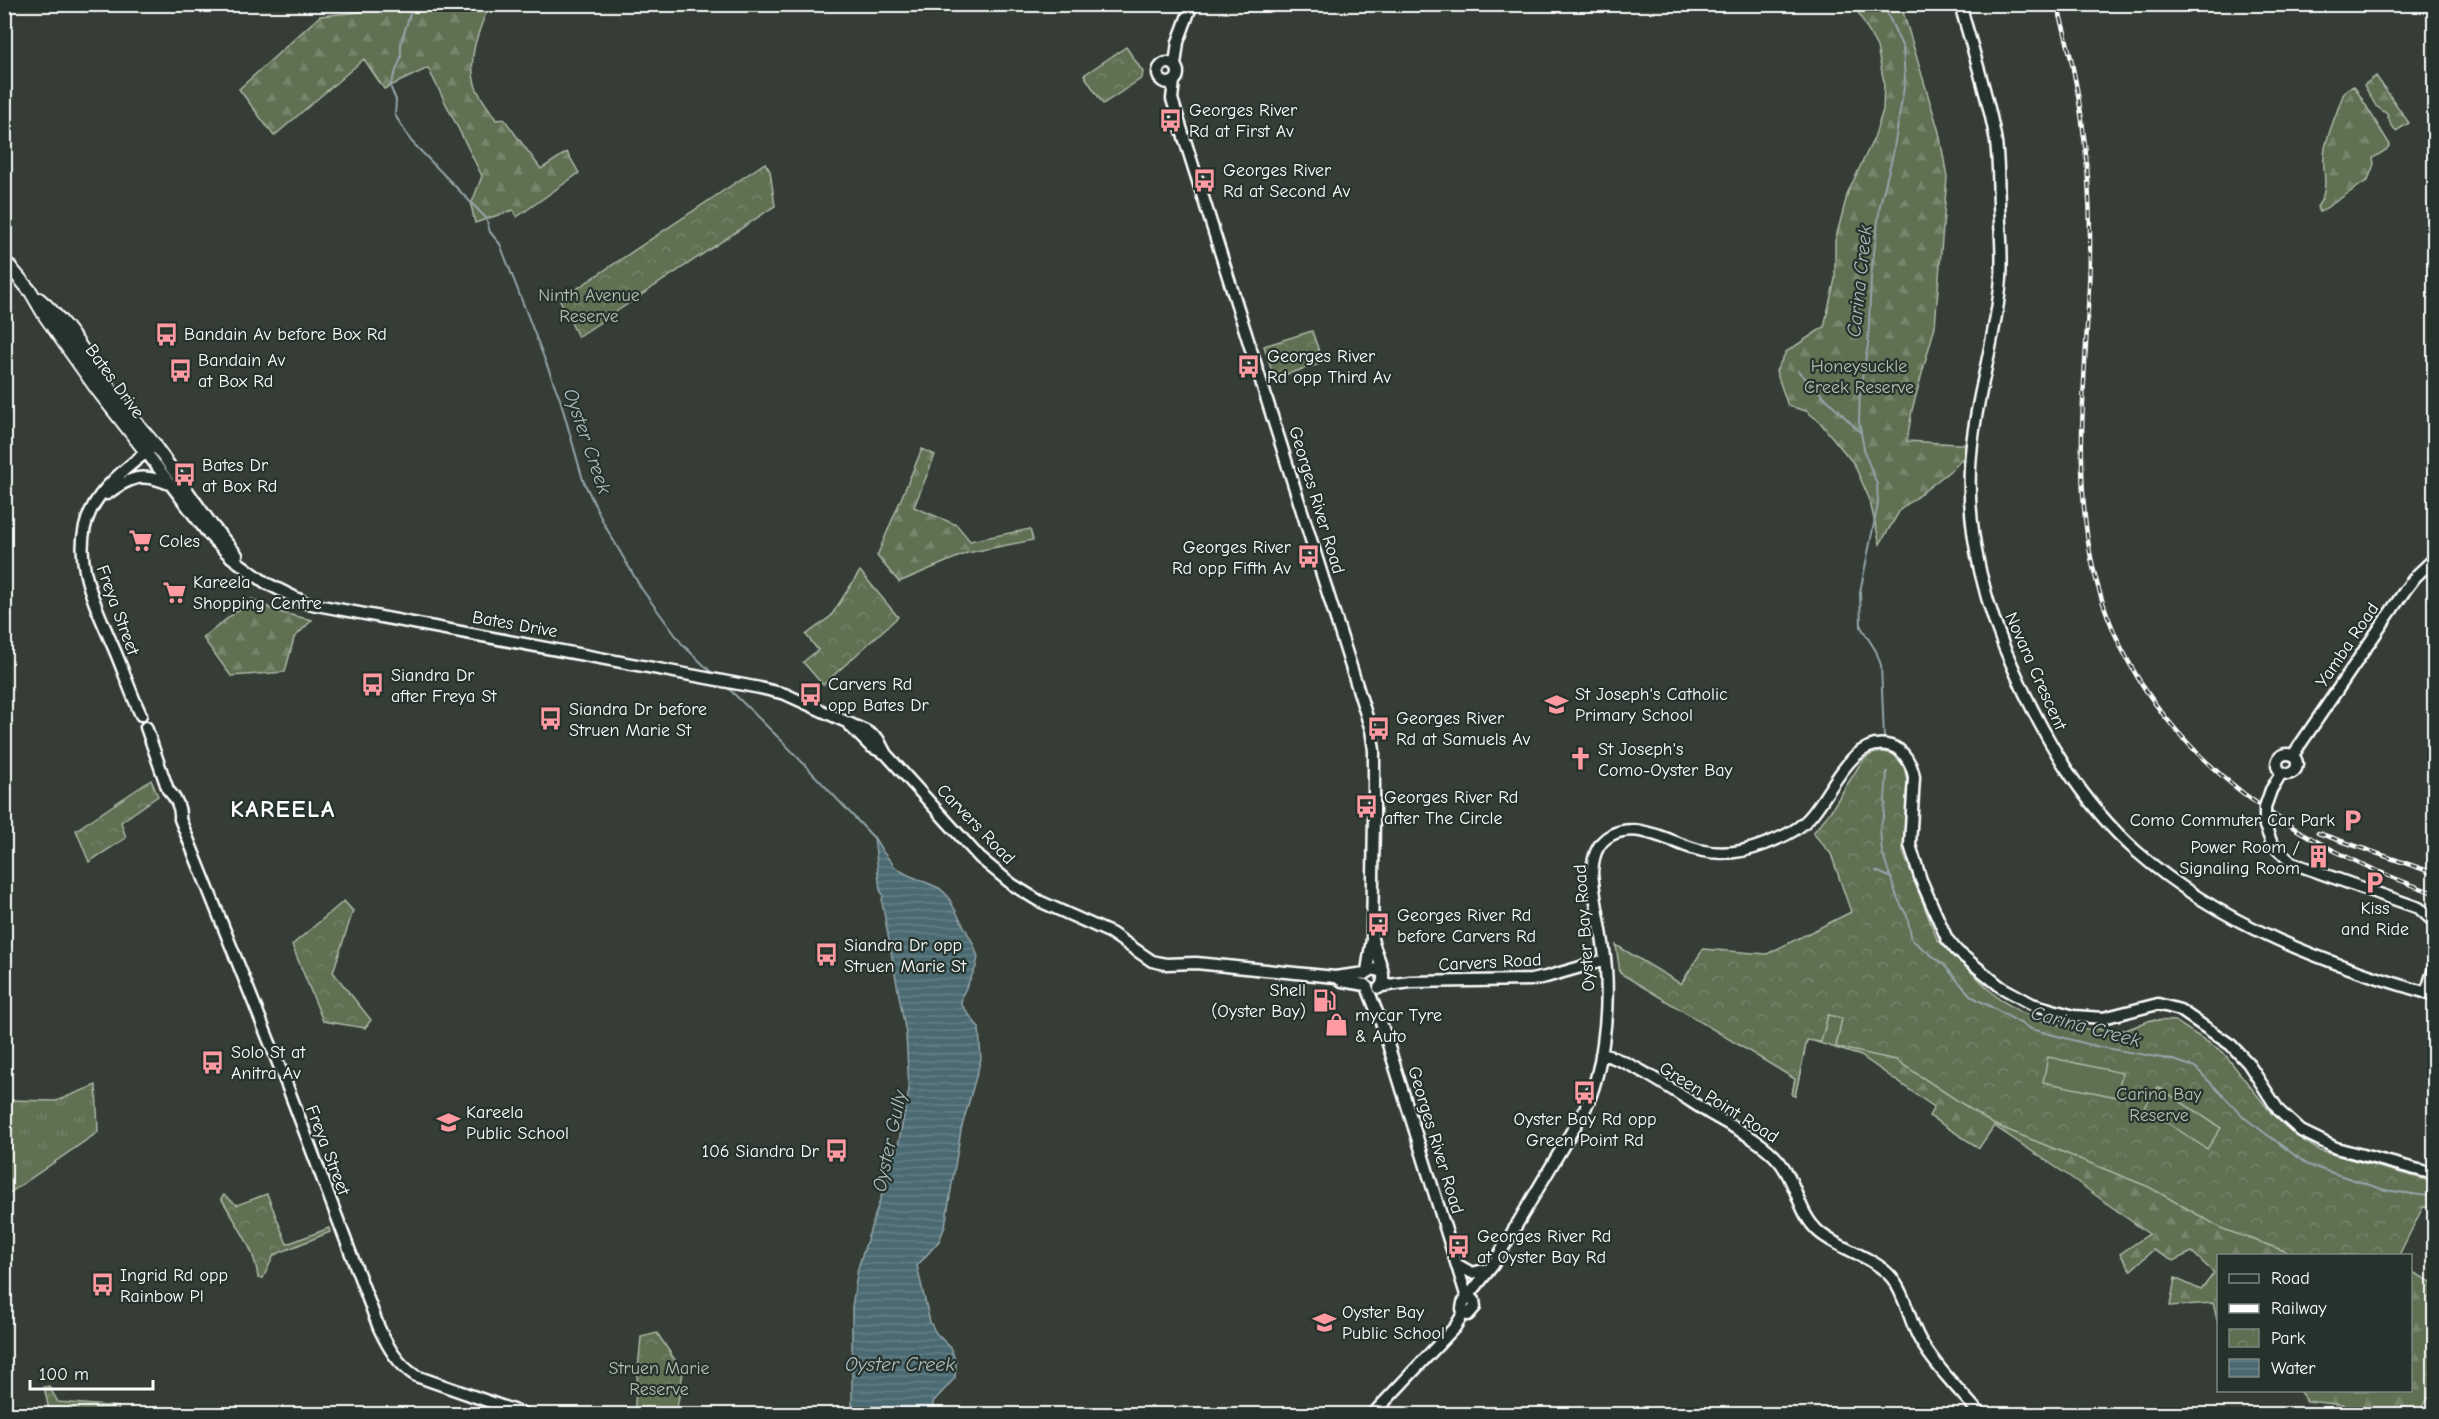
<svg xmlns="http://www.w3.org/2000/svg" width="2439" height="1419" viewBox="0 0 2439 1419" font-family="'Comic Neue',sans-serif">
  <style>
    .grass { fill: url(#grass-tufts); stroke: #aeb8a8; stroke-width: 1.5 }
    .forest { fill: url(#forest-firs); stroke: #aeb8a8; stroke-width: 1.5 }
    .park { fill: url(#park-crowns); stroke: #aeb8a8; stroke-width: 1.5 }
    .pitch { fill: #5e7052; stroke: #aeb8a8; stroke-width: 1.5 }
    .water { fill: url(#water-rules); stroke: #93a5aa; stroke-width: 1.5 }
    .lines { fill: none; stroke-linecap: round; stroke-linejoin: round }
    .stream { stroke: #93a5aa; stroke-width: 2 }
    .tertiary-casing { stroke: #fff; stroke-width: 15 }
    .secondary-casing { stroke: #fff; stroke-width: 16 }
    .tertiary { stroke: #26332d; stroke-width: 10 }
    .secondary { stroke: #26332d; stroke-width: 12 }
    .rail-casing { stroke: #fff; stroke-width: 4.5 }
    .rail { stroke: #26332d; stroke-width: 2; stroke-dasharray: 7; stroke-linecap: butt }
    .tertiary-bridge-casing { stroke: #fff; stroke-width: 15; stroke-linecap: butt }
    .tertiary-bridge { stroke: #26332d; stroke-width: 10 }
    .labels { text-anchor: middle; stroke-width: 4.5; stroke-linejoin: round; paint-order: stroke }
    .poi-label { font-size: 18px; fill: #fff; stroke: #26332d; text-anchor: start }
    .park-label { font-size: 18px; fill: #b7bfb1; stroke: #26332d }
    .street-label { font-size: 18px; fill: #fff; stroke: #26332d }
    .water-label { font-size: 20px; font-style: italic; fill: #aebcbf; stroke: #26332d }
    .district-label { font-size: 24px; font-weight: bold; letter-spacing: 1.5px; fill: #fff; stroke: #26332d }
  </style>
  <defs>
    <pattern id="grass-tufts" width="24" height="20" patternUnits="userSpaceOnUse" patternTransform="scale(1.5)"><rect width="24" height="20" fill="#5e7052"/><path d="M3 7l-1-3M5 7V3M7 7l1-3M15 17l-1-3M17 17v-4M19 17l1-3" fill="none" stroke="#76856c"/></pattern>
    <pattern id="forest-firs" width="22" height="20" patternUnits="userSpaceOnUse" patternTransform="scale(1.5)"><rect width="22" height="20" fill="#5e7052"/><path d="M5 1l3.5 6h-7zM16 11l3.5 6h-7z" fill="#76856c"/></pattern>
    <pattern id="park-crowns" width="20" height="18" patternUnits="userSpaceOnUse" patternTransform="scale(1.5)"><rect width="20" height="18" fill="#5e7052"/><path d="M2 6a3 3 0 1 1 6 0M12 15a3 3 0 1 1 6 0" fill="none" stroke="#76856c"/></pattern>
    <pattern id="water-rules" width="6" height="5" patternUnits="userSpaceOnUse" patternTransform="scale(1.5)"><rect width="6" height="5" fill="#4b6971"/><path d="M0 2.5h6" fill="none" stroke="#668086"/></pattern>
  </defs>
  <rect width="100%" height="100%" fill="#353d36"/>
  <filter id="ink" filterUnits="userSpaceOnUse"><feTurbulence type="fractalNoise" baseFrequency=".0167" numOctaves="2"/><feDisplacementMap in="SourceGraphic" scale="12" xChannelSelector="R" yChannelSelector="G"/><feConvolveMatrix kernelMatrix="1 2 1 2 8 2 1 2 1" color-interpolation-filters="sRGB"/></filter>
  <g filter="url(#ink)">
    <path class="grass" d="M96,1085L98,1132L5,1196V1100L56,1101Z"/>
    <path class="forest" d="M380,5H489C479,31 466,57 476,87C480,98 490,109 496,120L504,119L541,169L567,152L579,173L517,217L513,210L475,223L471,205L482,176L428,68L384,89L364,59L274,136L239,89L320,16L369,11Z
      M1854,5H1901L1939,132L1947,177L1935,326L1912,410L1907,441L1973,445L1955,467L1900,510L1880,544L1869,498L1854,464L1819,421L1806,411L1788,406L1776,371L1786,352L1824,327L1835,279V241L1848,192L1874,138L1883,110L1884,82L1877,47Z
      M2376,76L2409,123L2396,131L2390,123L2387,114L2376,106L2364,85Z
      M2354,86L2390,145L2386,150L2373,158L2374,164L2368,180L2320,212L2317,207C2332,186 2320,170 2325,148C2329,130 2337,112 2343,95L2347,89Z
      M922,449L935,455L914,507L957,525L970,541L1030,529L1033,540L967,553L899,582L877,556Z
      M252,599L278,612L312,620L294,638L285,672L231,676L203,638Z
      M1826,1002L2298,1137L2320,1151L2434,1182V1208L2423,1206L2379,1255L2218,1256V1324L2213,1303L2170,1306L2175,1278L2201,1290L2214,1273L2192,1252L2173,1261L2153,1250L2131,1270L2120,1254L2149,1234L2069,1176L1994,1126L1979,1148L1929,1116L1934,1107L1861,1056L1807,1039L1795,1096L1792,1095L1795,1079L1729,1039Z
      M2411,1271L2431,1282L2434,1280V1398H2428L2419,1414H2349L2344,1405L2307,1401L2299,1391L2410,1390Z"/>
    <path class="park" d="M1126,47L1143,72L1142,78L1103,104L1084,75Z
      M765,163L770,171L775,206L578,337L560,300Z
      M1312,331L1323,363L1274,378L1264,346Z
      M860,571L898,617L823,685L803,662L818,650L806,635L831,616Z
      M1882,752L1893,754L1904,766L1907,781L1903,852L1937,939L1999,999L2021,1012L2048,1023L2088,1029L2126,1030L2151,1020L2175,1021L2223,1052L2272,1114L2298,1137L2320,1151L2434,1182V1208L2423,1207L2399,1255H2296L2223,1229L2149,1187L1993,1124L1896,1060L1836,1047L1842,1018L1828,1015L1821,1042L1807,1040L1795,1096L1792,1095L1795,1079L1620,973L1616,945L1681,984L1703,949L1767,954L1851,912L1831,854L1813,833L1830,812L1862,761L1872,754Z
      M151,780L158,796L121,822L126,838L89,862L76,830Z
      M344,901L353,911L333,972L371,1020L365,1028L323,1021L292,945Z
      M267,1194L287,1244L329,1228L330,1232L274,1255L263,1278H258C256,1250 235,1222 221,1198L224,1195L237,1205Z
      M657,1333L683,1372L676,1414H634L641,1337Z
      M49,1386L58,1402L119,1407L117,1414H50L44,1387Z"/>
    <path class="pitch" d="M2048,1057L2122,1073L2117,1097L2043,1082Z
      M2158,1087L2221,1128L2207,1149L2144,1107Z"/>
    <path class="water" d="M874,837L883,852L896,868L906,874L939,888L947,895L973,943L978,957L976,967L962,996L961,1004L979,1028L981,1059L961,1130L945,1226L939,1241L917,1266L930,1322L936,1333L951,1348L956,1363L955,1378L933,1402L934,1414H858L852,1404V1307L858,1268L899,1141L909,1090L906,1034L882,902L883,895L880,890Z"/>
    <g class="lines">
      <path class="stream" d="M413,4L401,43V58L390,86L396,100L395,115L411,141L486,218L490,232L500,244L560,399L583,480L604,524L641,588L682,644L714,675
        M1883,4L1903,48L1905,81L1893,154L1880,205L1871,277L1868,345L1860,390L1859,422L1865,454L1877,484L1878,504L1860,592L1861,627L1876,651L1881,665L1884,738
        M1798,371L1860,432
        M725,685L784,743L874,838
        M1887,772L1884,814L1880,829L1882,852L1897,897L1907,916L1912,940L1944,965L1971,996L2031,1029L2095,1046L2173,1060L2195,1067L2246,1119L2308,1165L2385,1190L2434,1197
        M1876,871L1892,878"/>
      <defs>
        <path id="tertiary" d="M1960,4C1972,48 1987,92 1995,136C1999,158 1998,182 1999,204C2000,229 2003,254 2001,278C1996,342 1973,404 1970,468C1967,537 1986,610 2015,672C2044,738 2081,802 2136,851C2220,925 2329,965 2434,995
          M1158 73a10 10 0 1 1 20 0a10 10 0 1 1-20 0Z
          M1175,65L1178,42L1192,4
          M1174,81L1172,99L1371,730L1374,750V817L1372,939L1367,971
          M146,452L209,535L231,557L266,583L306,603L760,688L785,694L866,731L878,739L886,754L980,858L1013,885L1039,901L1111,933L1152,961L1166,964L1196,963L1335,977L1365,973
          M107,494C130,477 142,472 169,484
          M141,715C131,694 124,672 115,651C97,608 68,557 91,510C104,483 132,464 155,445L212,525L237,555
          M849,725L870,746L886,754
          M146,727L168,790C176,798 181,808 180,819L288,1088L379,1328C388,1347 398,1365 416,1376L524,1414
          M2277 764a10 10 0 1 1 20 0a10 10 0 1 1-20 0Z
          M2293,755L2406,589L2416,576L2434,559
          M2271,790L2282,772
          M2265,826L2272,844L2292,863L2419,908L2434,922
          M1373,942C1376,955 1390,978 1379,988
          M1365,974L1373,969L1382,972
          M1338,978L1342,981L1365,985
          M1382,986L1410,982L1531,980L1546,977L1605,960
          M1367,987L1382,1025L1467,1298
          M2426,993L2434,968
          M1601,1054C1633,1061 1683,1097 1712,1115C1735,1128 1762,1141 1779,1161C1797,1182 1798,1214 1819,1232C1840,1250 1874,1256 1892,1278C1906,1296 1909,1321 1920,1340C1936,1367 1960,1391 1980,1414
          M1458,1265L1472,1273L1488,1269
          M1469,1297L1474,1300L1475,1307L1468,1315L1462,1309L1463,1303L1493,1265L1585,1109C1603,1072 1609,1010 1606,969C1604,937 1595,905 1592,873C1593,858 1596,843 1611,835C1641,820 1673,845 1703,851C1724,855 1745,852 1765,844C1780,838 1797,831 1808,819C1831,796 1851,734 1891,746C1904,749 1912,765 1914,777L1910,845L1921,880L1947,939L1957,951L2001,987L2032,1004L2074,1016L2103,1018L2158,1004L2180,1010L2231,1045L2248,1063L2279,1111L2301,1131L2336,1148L2434,1174
          M1373,1414L1455,1327L1464,1312"/>
        <path id="secondary" d="M4,260L31,292L45,316L96,388L146,452
          M39,299C64,320 81,348 100,375C117,399 136,423 155,445"/>
      </defs>
      <use href="#tertiary" class="tertiary-casing"/>
      <use href="#secondary" class="secondary-casing"/>
      <use href="#tertiary" class="tertiary"/>
      <use href="#secondary" class="secondary"/>
      <defs>
        <path id="rail" d="M2057,4C2081,85 2091,168 2090,252C2089,340 2076,430 2085,518C2105,716 2259,832 2434,893
          M2318,833L2434,873"/>
      </defs>
      <use href="#rail" class="rail-casing"/>
      <use href="#rail" class="rail"/>
      <defs>
        <path id="tertiary-bridge" d="M2265,826V807L2271,790"/>
      </defs>
      <use href="#tertiary-bridge" class="tertiary-bridge-casing"/>
      <use href="#tertiary-bridge" class="tertiary-bridge"/>
    </g>
  </g>
  <defs>
    <symbol id="bus-bare" viewBox="-9 -9 18 18"><path d="M-5-6H5V4H4V6H2V4H-2V6H-4V4H-5ZM-3.5-4V0h7V-4ZM-3.5 1.2v1.5H-2V1.2ZM2 1.2v1.5H3.5V1.2Z" fill="#ff9aa2" stroke="#26332d" stroke-width="2.5" paint-order="stroke"/></symbol>
    <symbol id="supermarket-bare" viewBox="-9 -9 18 18"><path d="M-6-5.5h2.5l.6 2H6L4.5 2H-2.5L-4.4-4H-6ZM-1.5 3.2a1.3 1.3 0 1 0 .1 0ZM3 3.2a1.3 1.3 0 1 0 .1 0Z" fill="#ff9aa2" stroke="#26332d" stroke-width="2.5" paint-order="stroke"/></symbol>
    <symbol id="school-bare" viewBox="-9 -9 18 18"><path d="M0-5L7-2L0 1L-7-2ZM-4 1L0 2.5L4 1V4Q0 6-4 4Z" fill="#ff9aa2" stroke="#26332d" stroke-width="2.5" paint-order="stroke"/></symbol>
    <symbol id="church-bare" viewBox="-9 -9 18 18"><path d="M-1.2-6h2.4v3.5h3.3v2.4h-3.3V6h-2.4V-.1h-3.3v-2.4h3.3Z" fill="#ff9aa2" stroke="#26332d" stroke-width="2.5" paint-order="stroke"/></symbol>
    <symbol id="parking-bare" viewBox="-9 -9 18 18"><path d="M-3.5-5.5H1a3.5 3.5 0 0 1 0 7H-1V5.5H-3.5ZM-1-3.4V-.6H.8a1.4 1.4 0 0 0 0-2.8Z" fill="#ff9aa2" stroke="#26332d" stroke-width="2.5" paint-order="stroke"/></symbol>
    <symbol id="building-bare" viewBox="-9 -9 18 18"><path d="M-4-6H4V6H1V3H-1V6H-4ZM-2.5-4.3h1.7v1.8h-1.7ZM.8-4.3h1.7v1.8H.8ZM-2.5-1h1.7V.8h-1.7ZM.8-1h1.7V.8H.8Z" fill="#ff9aa2" stroke="#26332d" stroke-width="2.5" paint-order="stroke"/></symbol>
    <symbol id="fuel-bare" viewBox="-9 -9 18 18"><path d="M-5.5-6h7V0h2V4h1.3V-2.5L3-4.5l.8-.8L6-3V5H2.5V1h-1V6h-7ZM-4.2-4.7v3.2H.2V-4.7Z" fill="#ff9aa2" stroke="#26332d" stroke-width="2.5" paint-order="stroke"/></symbol>
    <symbol id="shop-bare" viewBox="-9 -9 18 18"><path d="M-5-2.5h2.3a2.7 3.5 0 0 1 5.4 0H5L5.5 6h-11ZM-1.5-2.5h3a1.5 2.3 0 0 0-3 0Z" fill="#ff9aa2" stroke="#26332d" stroke-width="2.5" paint-order="stroke"/></symbol>
  </defs>
  <g fill-rule="evenodd">
    <use href="#bus-bare" x="1154" y="104" width="33" height="33"/>
    <use href="#bus-bare" x="1188" y="164" width="33" height="33"/>
    <use href="#bus-bare" x="150" y="318" width="33" height="33"/>
    <use href="#bus-bare" x="1232" y="350" width="33" height="33"/>
    <use href="#bus-bare" x="164" y="354" width="33" height="33"/>
    <use href="#bus-bare" x="168" y="458" width="33" height="33"/>
    <use href="#supermarket-bare" x="124" y="524" width="33" height="33"/>
    <use href="#bus-bare" x="1292" y="540" width="33" height="33"/>
    <use href="#supermarket-bare" x="158" y="576" width="33" height="33"/>
    <use href="#bus-bare" x="356" y="668" width="33" height="33"/>
    <use href="#bus-bare" x="794" y="678" width="33" height="33"/>
    <use href="#school-bare" x="1540" y="688" width="33" height="33"/>
    <use href="#bus-bare" x="534" y="702" width="33" height="33"/>
    <use href="#bus-bare" x="1362" y="712" width="33" height="33"/>
    <use href="#church-bare" x="1564" y="742" width="33" height="33"/>
    <use href="#bus-bare" x="1350" y="790" width="33" height="33"/>
    <use href="#parking-bare" x="2336" y="804" width="33" height="33"/>
    <use href="#building-bare" x="2302" y="840" width="33" height="33"/>
    <use href="#parking-bare" x="2358" y="866" width="33" height="33"/>
    <use href="#bus-bare" x="1362" y="908" width="33" height="33"/>
    <use href="#bus-bare" x="810" y="938" width="33" height="33"/>
    <use href="#fuel-bare" x="1308" y="984" width="33" height="33"/>
    <use href="#shop-bare" x="1320" y="1008" width="33" height="33"/>
    <use href="#bus-bare" x="196" y="1046" width="33" height="33"/>
    <use href="#bus-bare" x="1568" y="1076" width="33" height="33"/>
    <use href="#school-bare" x="432" y="1106" width="33" height="33"/>
    <use href="#bus-bare" x="820" y="1134" width="33" height="33"/>
    <use href="#bus-bare" x="1442" y="1230" width="33" height="33"/>
    <use href="#bus-bare" x="86" y="1268" width="33" height="33"/>
    <use href="#school-bare" x="1308" y="1306" width="33" height="33"/>
  </g>
  <g class="labels">
    <g class="poi-label">
      <text x="1189" y="116">Georges River<tspan x="1189" dy="21">Rd at First Av</tspan></text>
      <text x="1223" y="176">Georges River<tspan x="1223" dy="21">Rd at Second Av</tspan></text>
      <text x="184" y="340">Bandain Av before Box Rd</text>
      <text x="1267" y="362">Georges River<tspan x="1267" dy="21">Rd opp Third Av</tspan></text>
      <text x="198" y="366">Bandain Av<tspan x="198" dy="21">at Box Rd</tspan></text>
      <text x="202" y="471">Bates Dr<tspan x="202" dy="21">at Box Rd</tspan></text>
      <text x="159" y="547">Coles</text>
      <text x="1291" y="553" text-anchor="end">Georges River<tspan x="1291" dy="21">Rd opp Fifth Av</tspan></text>
      <text x="193" y="588">Kareela<tspan x="193" dy="21">Shopping Centre</tspan></text>
      <text x="391" y="681">Siandra Dr<tspan x="391" dy="21">after Freya St</tspan></text>
      <text x="828" y="690">Carvers Rd<tspan x="828" dy="21">opp Bates Dr</tspan></text>
      <text x="1575" y="700">St Joseph's Catholic<tspan x="1575" dy="21">Primary School</tspan></text>
      <text x="569" y="715">Siandra Dr before<tspan x="569" dy="21">Struen Marie St</tspan></text>
      <text x="1396" y="724">Georges River<tspan x="1396" dy="21">Rd at Samuels Av</tspan></text>
      <text x="1598" y="755">St Joseph's<tspan x="1598" dy="21">Como-Oyster Bay</tspan></text>
      <text x="1384" y="803">Georges River Rd<tspan x="1384" dy="21">after The Circle</tspan></text>
      <text x="2335" y="826" text-anchor="end">Como Commuter Car Park</text>
      <text x="2300" y="853" text-anchor="end">Power Room /<tspan x="2300" dy="21">Signaling Room</tspan></text>
      <text x="2375" y="914" text-anchor="middle">Kiss<tspan x="2375" dy="21">and Ride</tspan></text>
      <text x="1397" y="921">Georges River Rd<tspan x="1397" dy="21">before Carvers Rd</tspan></text>
      <text x="844" y="951">Siandra Dr opp<tspan x="844" dy="21">Struen Marie St</tspan></text>
      <text x="1306" y="996" text-anchor="end">Shell<tspan x="1306" dy="21">(Oyster Bay)</tspan></text>
      <text x="1355" y="1021">mycar Tyre<tspan x="1355" dy="21">&amp; Auto</tspan></text>
      <text x="231" y="1058">Solo St at<tspan x="231" dy="21">Anitra Av</tspan></text>
      <text x="466" y="1118">Kareela<tspan x="466" dy="21">Public School</tspan></text>
      <text x="1585" y="1125" text-anchor="middle">Oyster Bay Rd opp<tspan x="1585" dy="21">Green Point Rd</tspan></text>
      <text x="819" y="1157" text-anchor="end">106 Siandra Dr</text>
      <text x="1477" y="1242">Georges River Rd<tspan x="1477" dy="21">at Oyster Bay Rd</tspan></text>
      <text x="120" y="1281">Ingrid Rd opp<tspan x="120" dy="21">Rainbow Pl</tspan></text>
      <text x="1342" y="1318">Oyster Bay<tspan x="1342" dy="21">Public School</tspan></text>
    </g>
    <g class="park-label">
      <text x="589" y="301">Ninth Avenue<tspan x="589" dy="21">Reserve</tspan></text>
      <text x="1859" y="372">Honeysuckle<tspan x="1859" dy="21">Creek Reserve</tspan></text>
      <text x="2159" y="1100">Carina Bay<tspan x="2159" dy="21">Reserve</tspan></text>
      <text x="659" y="1374">Struen Marie<tspan x="659" dy="21">Reserve</tspan></text>
    </g>
    <g class="street-label">
      <text transform="translate(115 381) rotate(54)" y="6">Bates Drive</text>
      <text transform="translate(1317 500) rotate(73)" y="6">Georges River Road</text>
      <text transform="translate(118 610) rotate(70)" y="6">Freya Street</text>
      <text transform="translate(515 624) rotate(10)" y="6">Bates Drive</text>
      <text transform="translate(2347 645) rotate(-56)" y="6">Yamba Road</text>
      <text transform="translate(2036 671) rotate(66)" y="6">Novara Crescent</text>
      <text transform="translate(976 824) rotate(46)" y="6">Carvers Road</text>
      <text transform="translate(1584 928) rotate(-94)" y="6">Oyster Bay Road</text>
      <text transform="translate(1490 962) rotate(-3)" y="6">Carvers Road</text>
      <text transform="translate(1719 1102) rotate(32)" y="6">Green Point Road</text>
      <text transform="translate(1436 1140) rotate(73)" y="6">Georges River Road</text>
      <text transform="translate(328 1150) rotate(69)" y="6">Freya Street</text>
    </g>
    <g class="water-label">
      <text transform="translate(1859 281) rotate(-84)" y="7">Carina Creek</text>
      <text transform="translate(588 441) rotate(71)" y="7">Oyster Creek</text>
      <text transform="translate(2086 1026) rotate(15)" y="7">Carina Creek</text>
      <text transform="translate(889 1141) rotate(-78)" y="7">Oyster Gully</text>
      <text x="900" y="1371">Oyster Creek</text>
    </g>
    <g class="district-label">
      <text x="283" y="817">KAREELA</text>
    </g>
  </g>
  <rect width="2439" height="1419" fill="none" stroke="#26332d" stroke-width="24"/>
  <rect x="12" y="12" width="2415" height="1395" fill="none" stroke="#fff" stroke-width="2" filter="url(#ink)"/>
  <rect x="2217" y="1254" width="195" height="138" fill="#26332d" stroke="#7d8581" stroke-width="1.5"/>
  <rect x="2229" y="1274" width="30" height="9" fill="#26332d" stroke="#7d8581" stroke-width="1.5"/>
  <text x="2271" y="1284" font-size="18" fill="#ffffff">Road</text>
  <rect x="2229" y="1304" width="30" height="9" fill="#ffffff" stroke="#7d8581" stroke-width="1.5"/>
  <text x="2271" y="1314" font-size="18" fill="#ffffff">Railway</text>
  <rect x="2229" y="1329" width="30" height="18" fill="url(#park-crowns)" stroke="#7d8581" stroke-width="1.5"/>
  <text x="2271" y="1344" font-size="18" fill="#ffffff">Park</text>
  <rect x="2229" y="1359" width="30" height="18" fill="url(#water-rules)" stroke="#7d8581" stroke-width="1.5"/>
  <text x="2271" y="1374" font-size="18" fill="#ffffff">Water</text>
  <path d="M30 1380v9h123v-9" fill="none" stroke="#ffffff" stroke-width="3"/>
  <text x="39" y="1380" font-size="18" fill="#ffffff" stroke="#26332d" stroke-width="4.5" paint-order="stroke">100 m</text>
</svg>
